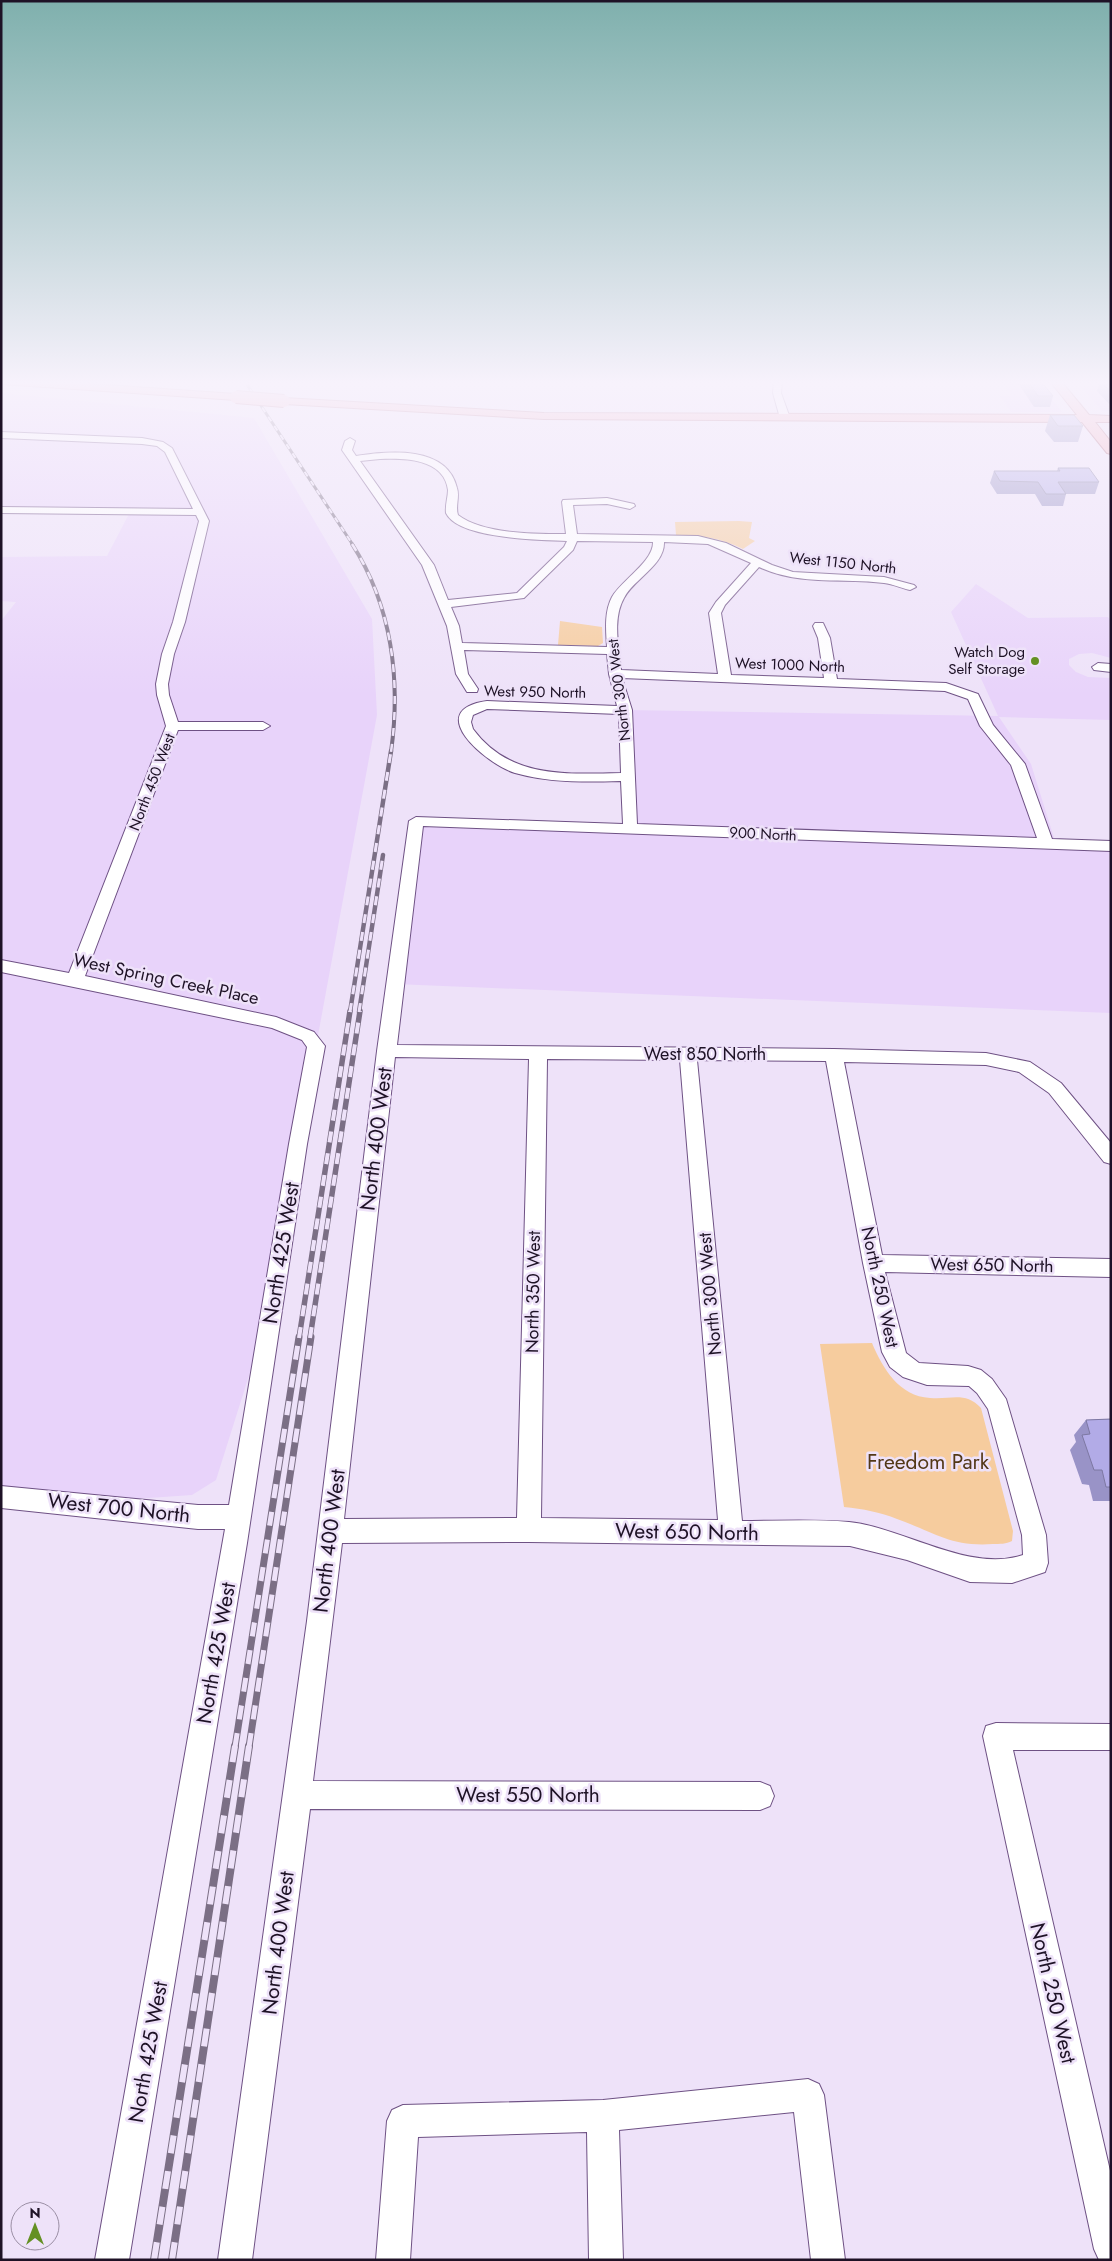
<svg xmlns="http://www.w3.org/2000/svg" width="1112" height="2261" viewBox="0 0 1112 2261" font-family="Jost,sans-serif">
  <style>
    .built { fill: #e8d3fa }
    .green { fill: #f6cc9e }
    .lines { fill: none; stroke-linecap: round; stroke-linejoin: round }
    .minor-casing { stroke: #6e5184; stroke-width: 2 }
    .major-casing { stroke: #a35268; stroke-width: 2 }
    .minor { fill: #fff; fill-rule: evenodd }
    .major { fill: #f3acb9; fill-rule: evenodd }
    .rail-far5-casing { stroke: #7b6f85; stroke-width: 3 }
    .rail-far4-casing { stroke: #7b6f85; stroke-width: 4 }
    .rail-far3-casing { stroke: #7b6f85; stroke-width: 4.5 }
    .rail-far2-casing { stroke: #7b6f85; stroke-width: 5.5 }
    .rail-far1-casing { stroke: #7b6f85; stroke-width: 7 }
    .rail-casing { stroke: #7b6f85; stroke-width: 8 }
    .rail-far5 { stroke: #eee2f9; stroke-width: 2; stroke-dasharray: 5.5; stroke-linecap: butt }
    .rail-far4 { stroke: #eee2f9; stroke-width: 2.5; stroke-dasharray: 8; stroke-linecap: butt }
    .rail-far3 { stroke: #eee2f9; stroke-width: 3; stroke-dasharray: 9; stroke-linecap: butt }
    .rail-far2 { stroke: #eee2f9; stroke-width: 4; stroke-dasharray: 11; stroke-linecap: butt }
    .rail-far1 { stroke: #eee2f9; stroke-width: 5; stroke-dasharray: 14; stroke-linecap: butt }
    .rail { stroke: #eee2f9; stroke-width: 6; stroke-dasharray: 18; stroke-linecap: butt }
    .major-bridge-casing { stroke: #a35268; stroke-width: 14; stroke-linecap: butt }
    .major-bridge { stroke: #f3acb9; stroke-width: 12 }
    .wall { fill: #9993c7 }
    .building { fill: #b2abe7; stroke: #7d78a2 }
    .poi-dot { fill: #649023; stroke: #eee2f9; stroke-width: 2 }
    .labels { text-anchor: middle; stroke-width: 5; stroke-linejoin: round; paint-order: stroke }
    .far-street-label { font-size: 15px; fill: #1e1226; stroke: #eee2f9 }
    .far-poi-label { font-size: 15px; fill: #1e1226; stroke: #eee2f9; text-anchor: end }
    .street-label { font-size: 18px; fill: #1e1226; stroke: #eee2f9 }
    .near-street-label { font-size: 21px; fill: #1e1226; stroke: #eee2f9 }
    .near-park-label { font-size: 21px; fill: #533817; stroke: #eee2f9 }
  </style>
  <rect width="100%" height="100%" fill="#eee2f9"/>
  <path class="built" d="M1001,380H1036L1062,412H1011L1000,396H1012Z
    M1080,386H1111V411H1102Z
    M1,393L254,418L372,619L377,715L298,1144L275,1293L216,1480L192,1495L76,1503L1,1497V621L16,602L1,601V557L107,556L130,512L1,510Z
    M976,584L1028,618L1108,617L1111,621V658L1092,653L1079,654L1069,659V665L1076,672L1088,677L1111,678V720L999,717L1031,764L1054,838L1111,844V1013L395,984L416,821L629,827L625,710L998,716L951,612Z"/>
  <path class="green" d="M739,521L752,522L749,538L755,541L743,549C721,538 700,535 676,535L675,522Z
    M560,621L602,627L603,643L598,646L558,645Z
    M872,1343C883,1369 899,1396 930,1398C951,1400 965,1391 981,1408L1013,1531L1012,1541C1006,1544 1000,1544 993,1544C950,1547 934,1532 897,1519C880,1512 863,1509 844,1507L820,1344Z"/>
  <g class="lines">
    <defs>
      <path id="minor" d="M774,380H782L781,393L790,418L788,420L780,418L773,393Z
        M1,432L142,438L163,442L172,448L209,521L185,622L174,654L168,684L169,695L178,722H263L270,726L263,730H178L85,976L276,1017L314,1032L325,1046L307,1144L247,1543L129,2260H95L225,1529H198L1,1508V1486L198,1505H229L289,1144L307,1047L302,1040L272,1028L1,972V960L69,973L166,726L157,695L156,684L162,654L173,622L199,521L196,515L1,513V507L193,509L165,452L157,446L142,444L1,438Z
        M350,438L355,441L352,450L356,456C388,451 447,445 457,488C460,497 455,506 458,515C482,534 536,534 566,534L562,502L563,500L607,498L634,504L635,506L630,509L607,504L573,505L577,534L698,536L726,543L772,565L793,572L884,577L914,585L916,587L910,590C901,588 893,584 884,583C841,578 800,586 759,567L725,605L721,613L731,675L824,678L818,638L813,626L815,623H823L830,638L837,679L946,683L978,694L993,725L1025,764L1052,839L1111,841V851L423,826L397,1045L834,1049L986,1053L1030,1062L1061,1083L1111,1143V1164L1104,1162L1049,1093L1019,1072L986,1065L844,1062L882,1255L1111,1259V1277L885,1272L906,1353L919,1363L968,1366L981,1370L992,1379L1006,1399L1046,1535L1048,1563L1045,1572L1012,1583L970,1582L907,1560L850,1546L529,1542L342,1543L313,1781L760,1782L770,1786L774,1796L770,1806L760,1810L310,1809L252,2260H218L307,1621L377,1051L409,821L416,817L623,824L621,781C585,782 550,783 515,773C486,764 422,710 487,701L617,706L609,674L607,654L464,650L468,674L478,689L477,692H467L456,674L447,626L422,565L342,450L345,441ZM380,459C403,458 444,458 448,490C448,497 445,505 446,513C458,539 541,540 567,541L564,547L517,593L448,600L434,565L360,461ZM577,541L653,542C654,561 622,580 612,597C604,612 606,631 607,647L462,643L459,626L451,607L524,598L573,550ZM664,542L708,544L751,563L716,602L709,613L718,674L621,670C619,648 612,619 624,598C634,579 665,565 664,542ZM622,678L945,691L968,699L980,726L1011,765L1037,838L637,824L632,710ZM487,709L619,714L621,773C566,774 510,779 473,729L471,722L473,715ZM395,1057L529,1059L517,1518L344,1519ZM547,1059L680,1060L718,1520L541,1518ZM697,1060L826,1061L863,1263L882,1352L890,1367L903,1377L927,1385L969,1386L977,1393L988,1409L1022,1535L1023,1555C968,1573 905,1528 849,1522C814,1519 777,1521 742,1521Z
        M1098,663L1111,664V672L1094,670L1092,667Z
        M996,1723L1111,1724V1750H1013L1111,2175V2260H1099L1094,2249L983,1736L986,1726Z
        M808,2079L819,2084L824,2095L845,2260H811L794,2112L619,2130L623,2260H589L587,2132L418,2137L410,2260H376L387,2121L392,2110L403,2105L603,2100Z"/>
      <path id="major" d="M1,380H33L236,394L242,397L236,400L1,384Z
        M1049,380H1060L1089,415L1111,416V422H1095L1111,442V454L1107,453L1082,422L544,419L284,404L278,401L284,398L544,413L1077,415Z"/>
    </defs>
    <use href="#minor" class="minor-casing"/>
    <use href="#major" class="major-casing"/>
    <use href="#minor" class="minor"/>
    <use href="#major" class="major"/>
    <defs>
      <path id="rail-far5" d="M244,380L353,545"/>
      <path id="rail-far4" d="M352,544C392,606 401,680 391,752"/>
      <path id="rail-far3" d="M350,1012L391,751
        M359,1012L383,855"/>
      <path id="rail-far2" d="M299,1338L350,1011
        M310,1338L360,1011"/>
      <path id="rail-far1" d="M235,1747L299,1337
        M249,1747L311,1337"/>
      <path id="rail" d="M154,2260L235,1746
        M172,2260L249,1746"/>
    </defs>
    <use href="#rail-far5" class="rail-far5-casing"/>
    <use href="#rail-far4" class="rail-far4-casing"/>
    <use href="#rail-far3" class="rail-far3-casing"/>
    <use href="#rail-far2" class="rail-far2-casing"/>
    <use href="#rail-far1" class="rail-far1-casing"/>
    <use href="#rail" class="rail-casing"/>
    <use href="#rail-far5" class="rail-far5"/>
    <use href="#rail-far4" class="rail-far4"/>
    <use href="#rail-far3" class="rail-far3"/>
    <use href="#rail-far2" class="rail-far2"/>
    <use href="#rail-far1" class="rail-far1"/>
    <use href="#rail" class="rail"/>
    <defs>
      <path id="major-bridge" d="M236,397L284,401"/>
    </defs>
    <use href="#major-bridge" class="major-bridge-casing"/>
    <use href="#major-bridge" class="major-bridge"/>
  </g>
  <path class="wall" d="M1021,380H1040L1053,396L1050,407H1034L1020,386Z
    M1100,381H1111V406L1097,391Z
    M1050,415L1083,426L1078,442H1054L1045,431Z
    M1058,468L1099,482L1095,494H1066L1063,506H1042L1035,494H997L990,483L994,471H1057Z
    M1111,1418V1501H1093L1089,1485L1082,1484L1070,1450L1076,1442L1074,1435L1086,1420L1110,1419Z"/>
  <path class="building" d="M1027,380H1040L1053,396H1038Z
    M1100,381H1111V392Z
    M1050,415H1074L1083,426H1058Z
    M1058,468H1089L1099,482H1058L1066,494H1046L1038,482L1000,481L994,471H1060Z
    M1111,1419V1487H1106L1102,1470H1094L1082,1435L1090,1434L1086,1420Z"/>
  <linearGradient id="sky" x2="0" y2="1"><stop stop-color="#7fb0ad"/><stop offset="0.55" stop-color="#f7f2fc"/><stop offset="1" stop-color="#f7f2fc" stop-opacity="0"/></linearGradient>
  <rect width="1112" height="696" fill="url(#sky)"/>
  <circle class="poi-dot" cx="1035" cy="661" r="5"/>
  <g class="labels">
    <g class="far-street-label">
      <text transform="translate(843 563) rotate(6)" y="5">West 1150 North</text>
      <text transform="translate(790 665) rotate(2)" y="5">West 1000 North</text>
      <text transform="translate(619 690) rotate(-97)" y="5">North 300 West</text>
      <text transform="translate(535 692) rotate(1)" y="5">West 950 North</text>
      <text transform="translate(152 782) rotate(-69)" y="5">North 450 West</text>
      <text transform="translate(763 834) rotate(3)" y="5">900 North</text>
    </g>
    <g class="far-poi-label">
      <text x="1025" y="657">Watch Dog<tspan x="1025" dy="17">Self Storage</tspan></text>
    </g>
    <g class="street-label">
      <text transform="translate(166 979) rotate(12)" y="6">West Spring Creek Place</text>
      <text x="705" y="1060">West 850 North</text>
      <text transform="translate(992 1265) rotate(1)" y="6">West 650 North</text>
      <text transform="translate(880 1287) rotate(78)" y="6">North 250 West</text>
      <text transform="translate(533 1292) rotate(-89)" y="6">North 350 West</text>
      <text transform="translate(710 1294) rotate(-95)" y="6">North 300 West</text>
    </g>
    <g class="near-street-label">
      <text transform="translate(376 1139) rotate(-83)" y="7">North 400 West</text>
      <text transform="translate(281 1253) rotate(-81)" y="7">North 425 West</text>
      <text transform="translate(119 1508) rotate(6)" y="7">West 700 North</text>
      <text transform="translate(687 1532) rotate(1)" y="7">West 650 North</text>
      <text transform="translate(329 1541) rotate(-83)" y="7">North 400 West</text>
      <text transform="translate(216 1653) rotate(-80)" y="7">North 425 West</text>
      <text x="528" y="1802">West 550 North</text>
      <text transform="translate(278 1943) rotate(-83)" y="7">North 400 West</text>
      <text transform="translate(1053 1993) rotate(77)" y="7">North 250 West</text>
      <text transform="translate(148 2052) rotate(-80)" y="7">North 425 West</text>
    </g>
    <g class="near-park-label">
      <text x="928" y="1469">Freedom Park</text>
    </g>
  </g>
  <rect width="1112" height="2261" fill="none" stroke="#1e1226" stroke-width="5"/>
  <g transform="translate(35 2226)"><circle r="24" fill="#eee2f9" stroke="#9b8fa5"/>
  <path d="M0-4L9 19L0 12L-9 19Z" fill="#649023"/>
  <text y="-8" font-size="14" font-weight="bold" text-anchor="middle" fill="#1e1226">N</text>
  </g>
</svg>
